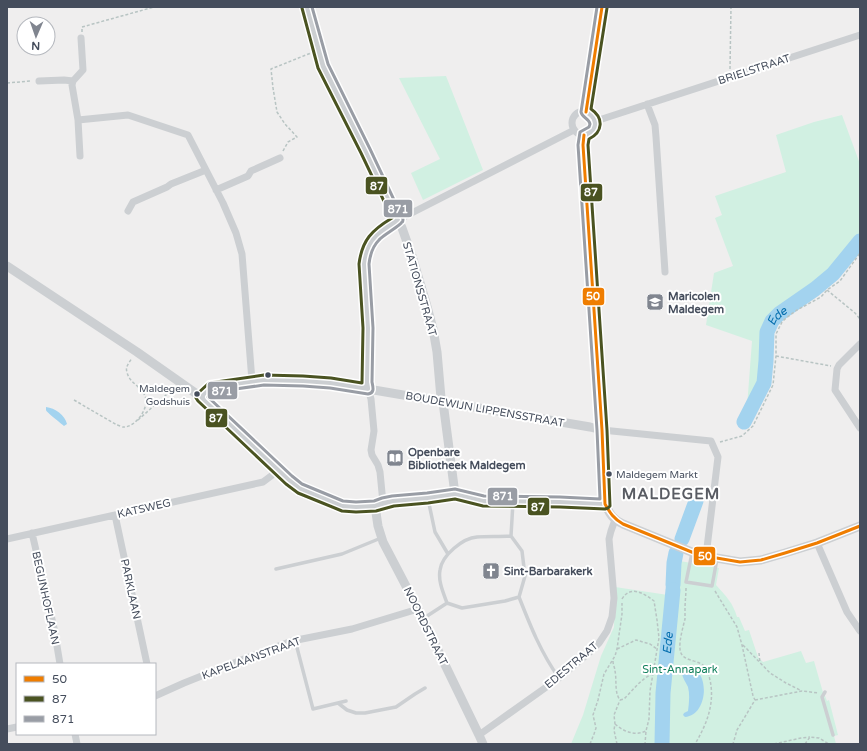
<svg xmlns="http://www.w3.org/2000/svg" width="867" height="751" viewBox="0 0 867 751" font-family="'Varela Round',sans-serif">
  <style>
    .green { fill: #d1f0e2 }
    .water { fill: #a3d3ef }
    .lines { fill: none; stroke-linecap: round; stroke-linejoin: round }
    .river { stroke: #a3d3ef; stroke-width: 15 }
    .path { stroke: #b8c4c3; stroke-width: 1.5; stroke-dasharray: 3 2; stroke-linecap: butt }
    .service { stroke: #cccfd2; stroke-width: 3.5 }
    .minor { stroke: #cccfd2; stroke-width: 7 }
    .tertiary { stroke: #cccfd2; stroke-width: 9 }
    .bus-1-casing { stroke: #fff; stroke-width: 6 }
    .bus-2-casing { stroke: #fff; stroke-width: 6 }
    .bus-3-casing { stroke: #fff; stroke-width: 6 }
    .bus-1 { stroke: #ef7d00; stroke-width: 3 }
    .bus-2 { stroke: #4a5321; stroke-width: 3 }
    .bus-3 { stroke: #999da5; stroke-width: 3 }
    .bus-dot { fill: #454d5c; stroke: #fff; stroke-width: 1.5 }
    .labels { text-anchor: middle; stroke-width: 4; stroke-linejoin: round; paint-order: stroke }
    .bus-label { font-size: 10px; fill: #454d5c; stroke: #fff; text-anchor: end }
    .street-label { font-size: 11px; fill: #454d5c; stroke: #fff }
    .poi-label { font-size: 11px; font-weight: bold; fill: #454d5c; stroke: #fff; text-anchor: start }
    .park-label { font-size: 11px; fill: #12805c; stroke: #fff }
    .water-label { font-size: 12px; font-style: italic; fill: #056eae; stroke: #fff }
    .district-label { font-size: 15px; font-weight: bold; letter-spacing: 1px; fill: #595c63; stroke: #fff }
    .line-badge { stroke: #fff; stroke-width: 1.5 }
    .badge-label { font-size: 11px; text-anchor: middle; font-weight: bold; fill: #fff }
  </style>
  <rect width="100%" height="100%" fill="#efeeee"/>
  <path class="green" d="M446,76L483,170L423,200L411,173L440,159L399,78Z
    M842,115L860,164V241L833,274L815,289L779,314L772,321L767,332L766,361L764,383L752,408L747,407L752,341L706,325L714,273L733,266L715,218L722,215L715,196L786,172L776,135L814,122Z
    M673,551L682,554L680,561L719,568L716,585C726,596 733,603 737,617H739L745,631L749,630L758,657L763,662L801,651L806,663L814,661L824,696H825L827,701L829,700L838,735L834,736L836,744H571L583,715L601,656L614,627L615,587L668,595L670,561Z"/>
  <path class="water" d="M46,407C55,408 65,415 67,424L64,426C62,424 46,412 46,410C46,409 46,408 46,407Z
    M686,667C711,666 709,716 685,717L683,715L684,713L688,711C689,703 690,695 688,687C686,682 682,678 682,672Z"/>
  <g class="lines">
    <g class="river">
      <path id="s1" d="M744,422L764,383L766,361L767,332L772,321L779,314L815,289L833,274L860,241"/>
      <path d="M682,539L696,501"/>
      <path d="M673,585L674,563L676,553"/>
      <path id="s2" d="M662,744L663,693L673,590"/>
    </g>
    <path class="path" d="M82,32V27L154,7
      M730,69L731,7
      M7,83L31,81
      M283,151L288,142L297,137L285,124L277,112L273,88L271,69L311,53
      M827,290L855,313L860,319
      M776,356L831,366
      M74,400L117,425C118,425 122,427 123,427C135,428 150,408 145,396C141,386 129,383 127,372C125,367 129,363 132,358
      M138,420L174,388
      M720,442L742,436L753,426L773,385L776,356V334L782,322L786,318L797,310L821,297L827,290L840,281L860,253
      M686,588C686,595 685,602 685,609C685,612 685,616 685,619C683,627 679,641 680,649C681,662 697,659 704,666C707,670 709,675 710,680C715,703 707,724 695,744
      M715,591L737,627L742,645L753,696L755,700L737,730L733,744
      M622,599C630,585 644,593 654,601L657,620L659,638L650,691L649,719L646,731L645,744
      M743,645L770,673L786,683L802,691
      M617,649L636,640L650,644L657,649
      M759,653L760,663
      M613,661C613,665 615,668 615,671C617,680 614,692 620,700L624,699C633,690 641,679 652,674
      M755,700L802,691L819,693
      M615,724C624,732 635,736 646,731
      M590,744L594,734L596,728L593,715L598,700L604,674L615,656L617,649L622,614V603
      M617,744L614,730L615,724L614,715L620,700
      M774,744L801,738L810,737
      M805,744L810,737L819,738L829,744"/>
    <path class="service" d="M428,499L435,532L448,554
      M511,536C500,537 488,536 477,537C463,538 442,555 440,570C438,581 443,592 447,603L462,608L505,601L519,597L525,576L522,551L511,536L513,502
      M692,553L686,582L712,586L717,559
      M276,569L342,554L381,538
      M519,597C530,625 541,653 559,678
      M424,618L444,605L447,603
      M295,640L313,709L346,701
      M825,692L822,697L833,735
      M338,703L347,710L356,713H365L396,707L415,694L425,688"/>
    <path class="minor" d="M81,38L83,70L73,81L72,85L78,120L128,115L188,135L223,203L236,233L242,254L252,381
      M39,81L64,80L73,81
      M647,104L655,125L656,137L665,272
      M572 123a12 12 0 1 1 24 0a12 12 0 1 1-24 0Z
      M586,112L602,7
      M78,120L80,156
      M596,121L860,35
      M584,135L583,145L602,430L711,441L718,457L706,556
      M216,190L248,176L251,171L280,158
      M128,211L133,202L167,187L171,184L206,170
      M398,220L574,130
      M860,344L839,365L837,369L835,390L860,428
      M368,389L371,399L374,431L371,450L372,455L378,465L380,472L383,503
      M115,515L147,664
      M32,533L54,628L60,664
      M7,539L263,482L271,476L278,469
      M817,543L847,612L860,631
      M155,696L184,683L244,659L292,641L352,629L418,609
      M7,729L17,727
      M75,734L77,744
      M479,735L559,678L591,651L599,643L607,631L612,617L614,598L609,539L611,531L615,520"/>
    <path class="tertiary" d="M307,7L323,66L366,151L402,228L412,256L426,303L433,329L437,352L441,398L443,402L455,494
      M7,266L137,352L201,397L210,405L289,480L300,488L342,506L356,507L375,506L383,503L393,501L428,498L455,494L483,501L560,502L605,504
      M368,389L367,382L368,328L364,264C366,239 379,232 398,220
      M201,397L211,388L220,386L264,380L303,381L331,383L368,389L590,427L602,430L605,504C610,514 612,519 623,524L699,555L740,562L761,560L785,553L817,543L860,526
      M375,506L378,526L383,542L418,609L479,735L483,744"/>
    <defs>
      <path id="bus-1" d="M586,112L602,7
        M584,135L583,145L602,430L605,504C610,513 614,519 623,524L699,555L740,562L761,560L785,553L817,543L860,526"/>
      <path id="bus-2" d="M302,8L318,68L361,153L392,218C372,230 362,240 359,264L363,328L362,383L331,378L303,376L264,375L209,383L197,394L196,398L198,401L286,484L298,493L342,511L356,512L376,511L394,506L428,503L455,499L483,506L560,507L605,509L608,508L610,506L607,430L588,145L589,139C603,132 604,118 591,109L607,8"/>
      <path id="bus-3" d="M312,7L328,64L370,149L403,219C403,220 403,222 402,222C400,226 383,235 379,240C372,247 370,255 369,264L373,328L372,382C373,387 375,393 368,394L330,388L303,386L264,385L221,391L213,393L208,397L292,476L302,484L343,501L356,502L374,501L382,498L392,496L427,493L455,489L484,496L560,497L600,499L597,430L578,145L580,132L589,127L590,124C589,118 582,118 581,112L597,7"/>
    </defs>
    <use href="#bus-1" class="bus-1-casing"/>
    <use href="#bus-2" class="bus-2-casing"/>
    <use href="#bus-3" class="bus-3-casing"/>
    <use href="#bus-1" class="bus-1"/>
    <use href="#bus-2" class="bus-2"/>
    <use href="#bus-3" class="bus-3"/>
  </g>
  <defs>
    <symbol id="school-square" viewBox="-11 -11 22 22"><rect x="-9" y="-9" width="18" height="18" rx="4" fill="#80858f" stroke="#fff"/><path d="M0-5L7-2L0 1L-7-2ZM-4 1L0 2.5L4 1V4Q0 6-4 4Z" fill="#fff"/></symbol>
    <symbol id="library-square" viewBox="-11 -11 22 22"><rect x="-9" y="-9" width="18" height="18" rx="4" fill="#80858f" stroke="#fff"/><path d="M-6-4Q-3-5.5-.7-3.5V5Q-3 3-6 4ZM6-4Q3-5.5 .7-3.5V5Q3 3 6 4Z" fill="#fff"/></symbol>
    <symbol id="church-square" viewBox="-11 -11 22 22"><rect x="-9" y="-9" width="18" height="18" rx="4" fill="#80858f" stroke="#fff"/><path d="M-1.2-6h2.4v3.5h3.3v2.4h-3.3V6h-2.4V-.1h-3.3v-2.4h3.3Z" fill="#fff"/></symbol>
  </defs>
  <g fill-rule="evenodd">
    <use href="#school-square" x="645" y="292" width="20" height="20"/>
    <use href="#library-square" x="385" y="448" width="20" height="20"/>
    <use href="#church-square" x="481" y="561" width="20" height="20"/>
  </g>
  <g class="bus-dot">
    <circle cx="268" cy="375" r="3.5"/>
    <circle cx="197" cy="394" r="3.5"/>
    <circle cx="609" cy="474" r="3.5"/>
  </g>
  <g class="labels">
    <g class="bus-label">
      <text x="190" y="392">Maldegem<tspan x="190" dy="13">Godshuis</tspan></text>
      <text x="616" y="478" text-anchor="start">Maldegem Markt</text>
    </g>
    <g class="street-label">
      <text transform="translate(754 69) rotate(-18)" y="4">BRIELSTRAAT</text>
      <text transform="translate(420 289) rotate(74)" y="4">STATIONSSTRAAT</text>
      <text transform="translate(485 409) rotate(10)" y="4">BOUDEWIJN LIPPENSSTRAAT</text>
      <text transform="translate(144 508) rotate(-13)" y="4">KATSWEG</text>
      <text transform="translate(131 589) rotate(78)" y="4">PARKLAAN</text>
      <text transform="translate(46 598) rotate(78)" y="4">BEGIJNHOFLAAN</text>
      <text transform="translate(426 626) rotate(64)" y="4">NOORDSTRAAT</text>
      <text transform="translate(251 658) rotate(-20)" y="4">KAPELAANSTRAAT</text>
      <text transform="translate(571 665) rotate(-40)" y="4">EDESTRAAT</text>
    </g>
    <g class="poi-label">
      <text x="668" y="300">Maricolen<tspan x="668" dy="13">Maldegem</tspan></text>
      <text x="408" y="456">Openbare<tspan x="408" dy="13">Bibliotheek Maldegem</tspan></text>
      <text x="504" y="575">Sint-Barbarakerk</text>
    </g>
    <g class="park-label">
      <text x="680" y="673">Sint-Annapark</text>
    </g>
    <g class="water-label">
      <text dy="4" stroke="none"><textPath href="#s1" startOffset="114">Ede</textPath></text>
      <text dy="4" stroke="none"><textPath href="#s2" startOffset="101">Ede</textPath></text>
    </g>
    <g class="district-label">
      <text x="671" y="499">MALDEGEM</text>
    </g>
  </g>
  <g class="line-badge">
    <rect x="365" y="176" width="23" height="19" rx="4" fill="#4a5321"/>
    <rect x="580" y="183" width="23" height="19" rx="4" fill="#4a5321"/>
    <rect x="383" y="199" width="30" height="19" rx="4" fill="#999da5"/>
    <rect x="582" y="287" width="23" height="19" rx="4" fill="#ef7d00"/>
    <rect x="207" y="381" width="31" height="19" rx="4" fill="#999da5"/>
    <rect x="205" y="408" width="23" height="20" rx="4" fill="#4a5321"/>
    <rect x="487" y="487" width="31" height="19" rx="4" fill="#999da5"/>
    <rect x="527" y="497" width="23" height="19" rx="4" fill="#4a5321"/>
    <rect x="693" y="546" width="23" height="20" rx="4" fill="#ef7d00"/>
  </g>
  <g class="badge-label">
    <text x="377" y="190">87</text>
    <text x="591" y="196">87</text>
    <text x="398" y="213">871</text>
    <text x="593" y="300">50</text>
    <text x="222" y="395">871</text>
    <text x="216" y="422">87</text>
    <text x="503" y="500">871</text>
    <text x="538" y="511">87</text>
    <text x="705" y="560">50</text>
  </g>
  <rect width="867" height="751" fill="none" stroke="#454d5c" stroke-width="16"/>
  <rect x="16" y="663" width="140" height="72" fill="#ffffff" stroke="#b5b8be"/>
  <rect x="24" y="676" width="20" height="6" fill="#ef7d00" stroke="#b5b8be"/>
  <text x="52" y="683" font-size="12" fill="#454d5c">50</text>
  <rect x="24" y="696" width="20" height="6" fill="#4a5321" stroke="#b5b8be"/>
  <text x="52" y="703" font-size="12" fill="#454d5c">87</text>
  <rect x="24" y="716" width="20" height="6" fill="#999da5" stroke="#b5b8be"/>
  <text x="52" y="723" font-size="12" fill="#454d5c">871</text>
  <g transform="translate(36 36) rotate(182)"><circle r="19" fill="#ffffff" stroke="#b5b8be"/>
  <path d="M0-3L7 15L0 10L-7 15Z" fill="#80858f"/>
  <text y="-6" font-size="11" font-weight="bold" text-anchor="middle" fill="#454d5c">N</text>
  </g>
</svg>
